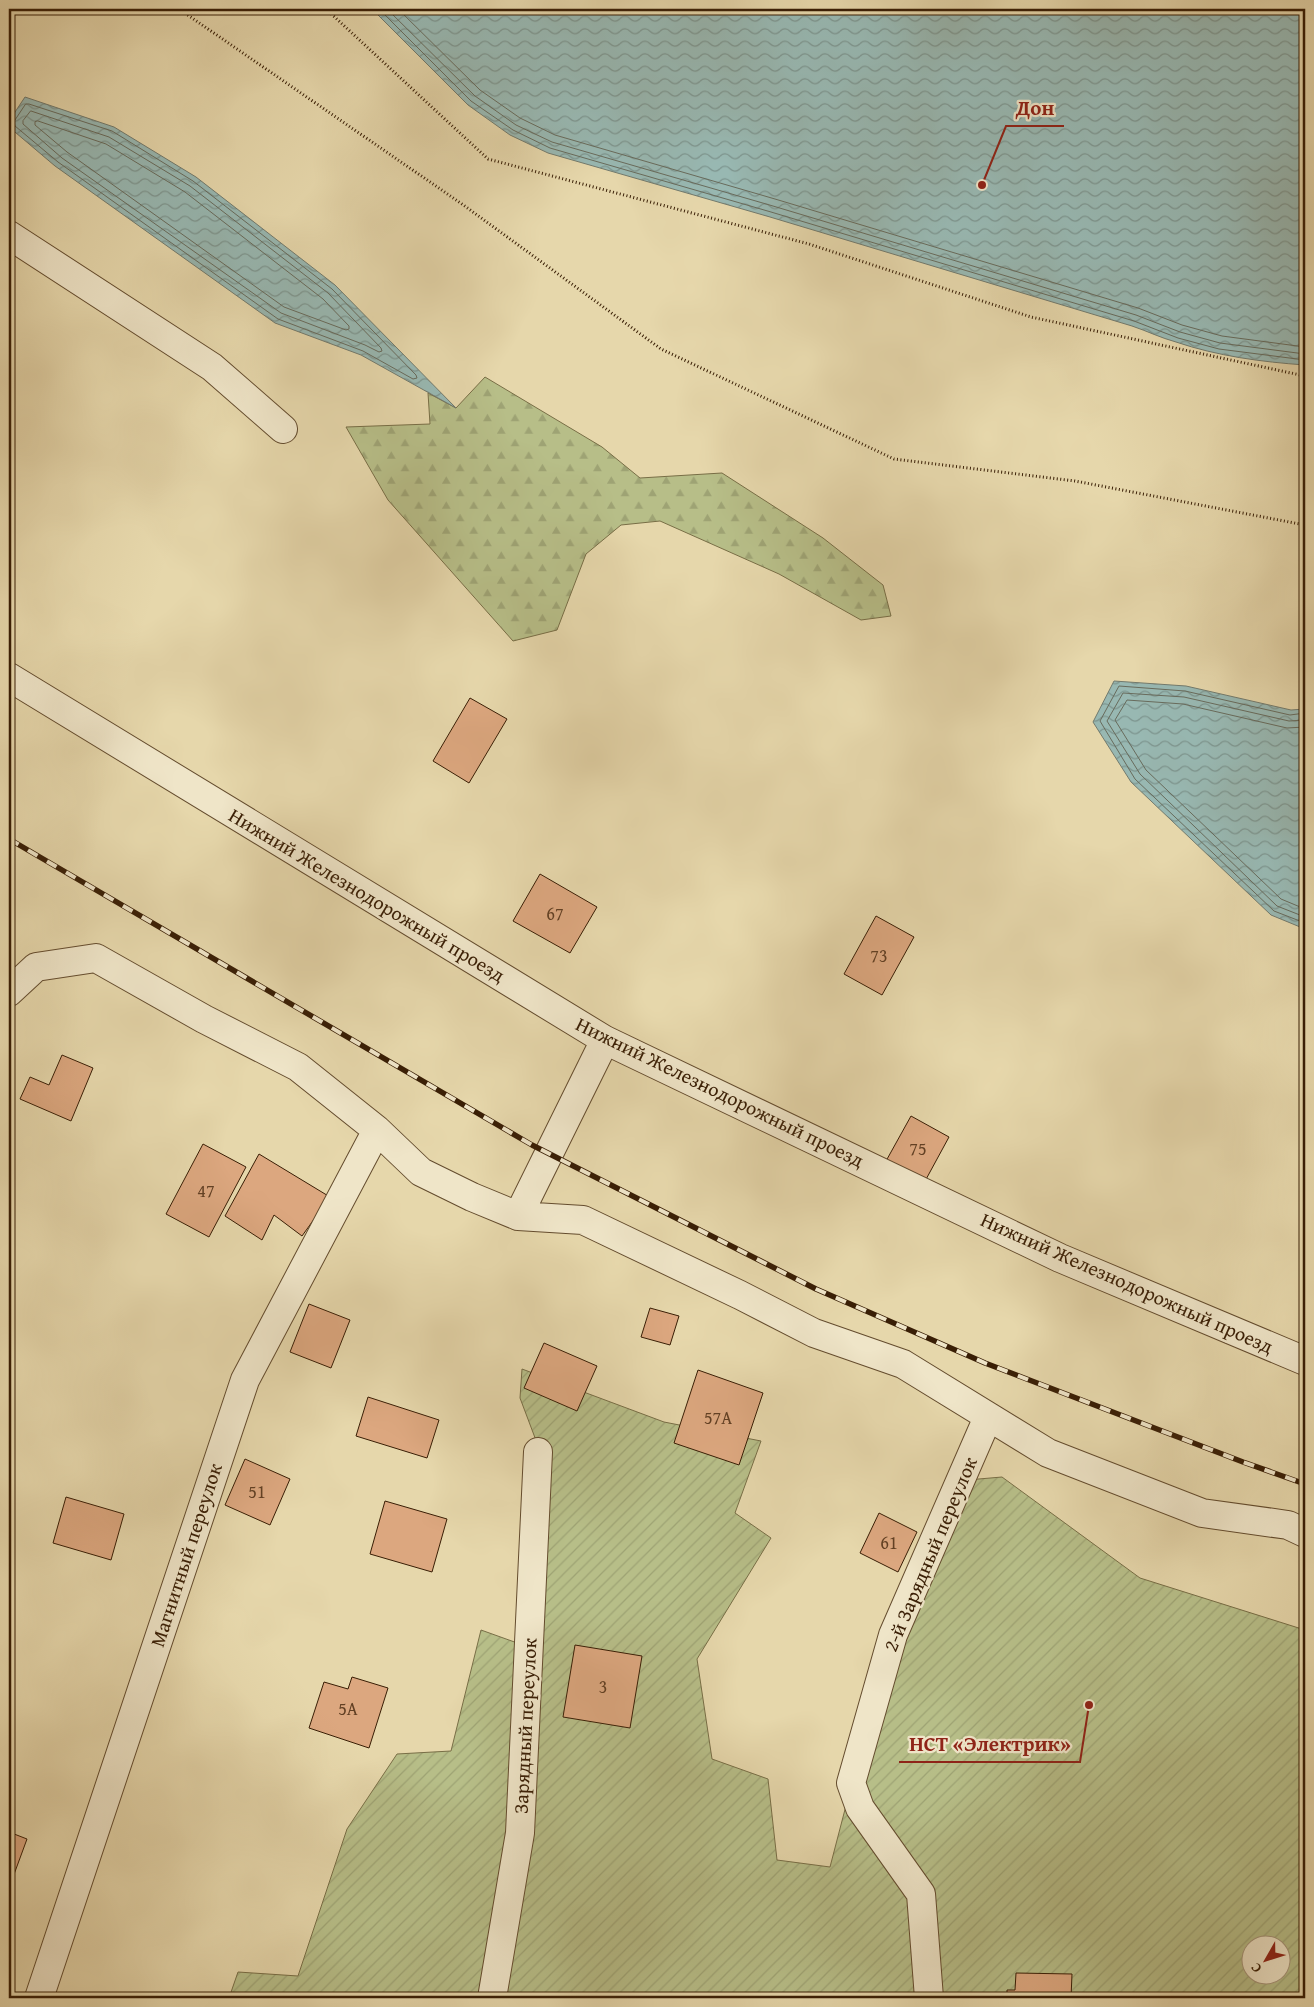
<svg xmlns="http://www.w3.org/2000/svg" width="1314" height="2007" viewBox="0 0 1314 2007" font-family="'Gentium Book Plus',serif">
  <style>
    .forest { fill: url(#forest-firs); stroke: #786e46 }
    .garden { fill: url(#garden-furrows); stroke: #786e46; fill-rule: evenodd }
    .water { fill: url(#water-waves); stroke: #727a6d }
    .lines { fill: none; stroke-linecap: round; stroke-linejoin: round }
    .shore { stroke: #686b5c; stroke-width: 1 }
    .building { fill: #dca77f; stroke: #391e05 }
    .minor-casing { stroke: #644c2e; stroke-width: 30 }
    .path { stroke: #391e05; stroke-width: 3; stroke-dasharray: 1 2.5; stroke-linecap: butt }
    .minor { stroke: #efe5c8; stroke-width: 28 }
    .rail-casing { stroke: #391e05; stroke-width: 5.5 }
    .rail { stroke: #efe5c8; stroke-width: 4; stroke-dasharray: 11; stroke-linecap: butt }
    .labels { text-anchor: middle; stroke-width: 4.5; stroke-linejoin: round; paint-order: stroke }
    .number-label { font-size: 18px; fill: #624024 }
    .street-label { font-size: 20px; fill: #391e05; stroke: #efe5c8 }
    .leader { fill: none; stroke: #8f2418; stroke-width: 2 }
    .callout-dot { fill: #8f2418; stroke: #efe5c8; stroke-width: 2 }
    .callout-label { font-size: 21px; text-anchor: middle; font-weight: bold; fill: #8f2418; stroke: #efe5c8; stroke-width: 4.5; stroke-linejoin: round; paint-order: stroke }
  </style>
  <defs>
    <pattern id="forest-firs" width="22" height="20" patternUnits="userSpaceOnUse" patternTransform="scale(1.25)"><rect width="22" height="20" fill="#b7be88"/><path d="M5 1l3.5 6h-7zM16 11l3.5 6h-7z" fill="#9ea374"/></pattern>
    <pattern id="garden-furrows" width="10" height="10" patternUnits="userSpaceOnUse" patternTransform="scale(1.25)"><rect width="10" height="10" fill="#b7be88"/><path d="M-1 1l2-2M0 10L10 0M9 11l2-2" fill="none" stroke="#9ea374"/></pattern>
    <pattern id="water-waves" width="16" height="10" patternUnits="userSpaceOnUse" patternTransform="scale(1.25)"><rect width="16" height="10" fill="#98b8b2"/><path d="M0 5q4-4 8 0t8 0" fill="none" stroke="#7d958f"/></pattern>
  </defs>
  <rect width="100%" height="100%" fill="#e6d7ab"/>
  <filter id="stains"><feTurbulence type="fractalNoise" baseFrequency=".004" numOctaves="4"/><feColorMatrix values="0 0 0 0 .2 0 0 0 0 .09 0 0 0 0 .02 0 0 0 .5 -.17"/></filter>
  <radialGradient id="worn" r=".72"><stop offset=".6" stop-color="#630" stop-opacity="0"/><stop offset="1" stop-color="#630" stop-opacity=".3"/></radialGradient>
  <path class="forest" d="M485,377L602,447L640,478L722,473L823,538L883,585L891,616L861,620L779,574L660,521L621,525L586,554L557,630L513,641L388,500L346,427L430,424L428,393L456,408Z"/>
  <path class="garden" d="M522,1369L664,1422L761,1441L735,1513L771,1538L697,1659L712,1759L768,1779L777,1860L830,1867L886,1652L967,1480L1002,1477L1140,1578L1305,1630V1998H229L238,1972L298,1976L347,1829L397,1754L451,1751L481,1630L534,1649L543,1459L520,1398ZM1252,1944H1282V1974H1252Z"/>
  <path class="water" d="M372,9H1305V365C1262,362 1217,356 1176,342C1161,338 1147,331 1132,326L770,217L548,153L510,135L468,105Z
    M25,97L114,127L196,177L335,285L456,408L361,355L275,323L55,166L9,127V121Z
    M1114,681L1186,686L1291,710L1305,709V929L1271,915L1131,782L1093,722Z"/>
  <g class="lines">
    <path class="shore" d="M379,9L471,101L513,130L550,148L771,212L1134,321L1178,338L1219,349L1305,360
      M387,9L475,96L516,125L552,142L773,206L1136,315L1180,332L1220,343L1305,354
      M398,9L480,90L520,118L555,135L775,199L1138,308L1182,325L1222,336L1305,347
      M26,104H29L112,131L193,181L332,289L416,375L417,378L413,379L363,351L278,319L58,162L15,126L14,122Z
      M31,111L109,137L190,186L328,293L381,348L382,351L379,352L365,345L281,313L62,158L23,124V121Z
      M38,121L106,144L185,192L323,299L349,326V329L346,330L284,307L67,152L35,125V122Z
      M1305,713L1290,715L1185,691L1119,686L1100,721L1135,779L1274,911L1305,923
      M1305,720L1289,721L1184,697L1123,693L1107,721L1140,774L1277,906L1305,917
      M1305,727L1287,728L1183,704L1127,700L1115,720L1146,770L1281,899L1305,909"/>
  </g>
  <path class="building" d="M470,698L507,719L469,783L433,761Z
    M540,874L597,907L570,953L513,921Z
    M876,916L914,937L882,995L844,974Z
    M62,1055L93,1068L71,1121L20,1099L30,1077L49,1085Z
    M911,1116L949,1137L924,1183L886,1161Z
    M203,1144L246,1167L209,1237L166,1214Z
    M259,1154L330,1197L302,1236L274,1215L262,1240L225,1216Z
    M309,1304L350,1320L331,1368L290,1352Z
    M650,1308L679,1316L670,1345L641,1337Z
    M544,1343L597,1366L577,1411L524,1388Z
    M698,1370L763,1393L739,1465L674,1443Z
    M368,1397L439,1420L427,1458L356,1436Z
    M245,1459L290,1479L270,1525L225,1505Z
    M66,1497L124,1514L111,1560L53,1543Z
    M385,1501L447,1519L432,1572L370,1554Z
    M879,1513L917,1532L898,1572L860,1553Z
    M575,1645L642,1656L630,1728L563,1717Z
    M352,1677L388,1688L369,1748L309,1728L324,1682L348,1689Z
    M9,1832L27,1839L9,1888Z
    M1016,1973L1072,1974L1071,1998H1007V1990H1015Z"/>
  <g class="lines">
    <defs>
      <path id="minor" d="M9,235L212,367L283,429
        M9,677L605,1040L1060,1258L1305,1361
        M9,992L36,967L96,958L204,1019L298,1067L377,1130L421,1172L472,1197L518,1216L583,1220L740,1295L814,1333L903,1364L1048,1453L1202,1513L1288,1525L1305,1533
        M518,1216L605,1040
        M39,1998L245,1380L377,1130
        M492,1998L520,1833L538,1452
        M929,1998L921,1894L860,1808L851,1783L893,1635L988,1417"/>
    </defs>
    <use href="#minor" class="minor-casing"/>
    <path class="path" d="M179,9L462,204L661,349L894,459L1075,481L1305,525
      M326,9L488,159L809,244L1031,317L1305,376"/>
    <use href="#minor" class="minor"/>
    <defs>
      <path id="rail" d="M9,839L532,1145L816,1289L985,1363L1243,1462L1305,1484"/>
    </defs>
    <use href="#rail" class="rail-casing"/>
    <use href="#rail" class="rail"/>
  </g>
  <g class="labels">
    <g class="number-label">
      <text x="555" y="920">67</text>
      <text x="879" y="962">73</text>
      <text x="918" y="1155">75</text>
      <text x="206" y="1197">47</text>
      <text x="718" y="1424">57А</text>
      <text x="257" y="1498">51</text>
      <text x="889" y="1549">61</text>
      <text x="603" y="1693">3</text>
      <text x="348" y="1715">5А</text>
    </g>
    <g class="street-label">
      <text transform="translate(367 895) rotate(31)" y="7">Нижний Железнодорожный проезд</text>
      <text transform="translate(720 1092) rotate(26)" y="7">Нижний Железнодорожный проезд</text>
      <text transform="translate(1127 1283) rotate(24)" y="7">Нижний Железнодорожный проезд</text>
      <text transform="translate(930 1554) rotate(-67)" y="7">2-й Зарядный переулок</text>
      <text transform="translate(186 1555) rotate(-72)" y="7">Магнитный переулок</text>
      <text transform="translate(525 1726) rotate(-87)" y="7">Зарядный переулок</text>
    </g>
  </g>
  <path class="leader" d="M982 185L1006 126H1064M1089 1705L1080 1762H899"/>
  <g class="callout-dot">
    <circle cx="982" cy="185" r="5"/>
    <circle cx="1089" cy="1705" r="5"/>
  </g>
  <g class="callout-label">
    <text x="1035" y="115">Дон</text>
    <text x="990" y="1751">НСТ «Электрик»</text>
  </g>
  <rect width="1314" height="2007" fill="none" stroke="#e6d7ab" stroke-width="30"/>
  <rect x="10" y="10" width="1294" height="1987" fill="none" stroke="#391e05" stroke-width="2.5"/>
  <rect x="15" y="15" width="1284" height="1977" fill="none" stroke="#391e05"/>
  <g transform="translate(1266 1960) rotate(231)"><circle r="24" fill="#efe5c8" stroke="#a6957a"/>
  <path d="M0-4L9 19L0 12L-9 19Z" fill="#8f2418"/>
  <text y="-8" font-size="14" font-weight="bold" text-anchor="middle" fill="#391e05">С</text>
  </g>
  <rect width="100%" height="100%" filter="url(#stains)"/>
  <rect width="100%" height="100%" fill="url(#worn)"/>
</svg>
